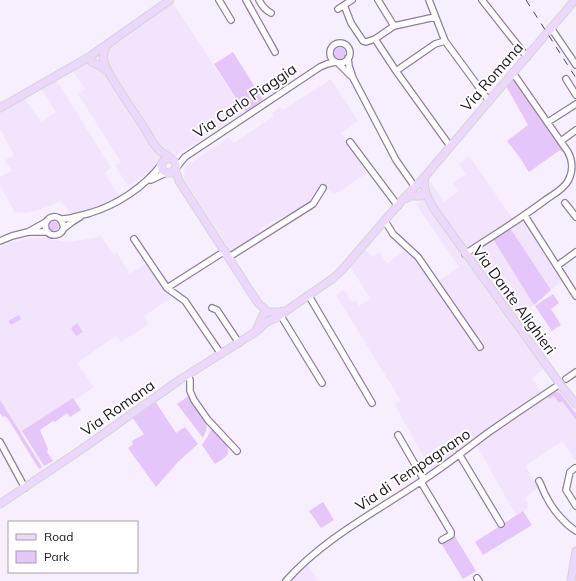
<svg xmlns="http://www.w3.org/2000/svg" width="576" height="581" viewBox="0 0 576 581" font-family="Mulish,sans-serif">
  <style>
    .built { fill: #f2e4fd }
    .green { fill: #e4c6fa }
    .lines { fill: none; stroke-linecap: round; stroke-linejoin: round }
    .minor-casing { stroke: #907e9d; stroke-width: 8 }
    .major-casing { stroke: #d6d5d7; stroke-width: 9 }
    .minor { stroke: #fff; stroke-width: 5.5 }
    .major { stroke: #ecd8fb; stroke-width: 7 }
    .rail { stroke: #4e4753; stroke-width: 1; stroke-dasharray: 7 7; stroke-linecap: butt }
    .labels { text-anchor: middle; stroke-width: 4; stroke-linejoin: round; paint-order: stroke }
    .street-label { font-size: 15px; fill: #1d1622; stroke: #fff }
  </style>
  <rect width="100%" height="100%" fill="#f7effd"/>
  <path class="built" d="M173,3L244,112L128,186L115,166L121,162L78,94L85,89L72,70L122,38Z
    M55,78L111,168L104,173L119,196L99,206L70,213L61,201L39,210L26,213L22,212L15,213L0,185V177L12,171L5,160L14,155L0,129V112L24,98L41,122L56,112L40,87Z
    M331,79L358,121L341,133L369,172L335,194L321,185L310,201L284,218L280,217L259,230L262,234L232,253L183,178L185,167L229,137L234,143L274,116L272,113L280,107L283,110Z
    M469,156L516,223L523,221L527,222L563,280L551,290L510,228L493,239L534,305L512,323L545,368L532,378L542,393L556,384L576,411V461L562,441L525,466L539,487L525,498L529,507L516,515L474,441L431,471L395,405L401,401L336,295L344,290L352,302L356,301L359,306L370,299L350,266L365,249L372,256L380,252L387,264L406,249L417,258L435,283L459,267L416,204L422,201L429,194V180L444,202L458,191L453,183L466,174L459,164Z
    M100,235L114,255L117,253L130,274L148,262L171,298L144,316L149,324L121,342L116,336L77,363L94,387L20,437L0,403V248L10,242L40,237L66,242L95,238Z
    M307,564L318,581H289L293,576Z"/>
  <path class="green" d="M334.5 53a5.5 5.5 0 1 1 11 0a5.5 5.5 0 1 1-11 0Z
    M233,52L263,100L245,112L214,64Z
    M511,80H515L564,150L562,152L560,150L529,172L520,158L507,141L528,125L506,86Z
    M49.5 226a4.5 4.5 0 1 1 9 0a4.5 4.5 0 1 1-9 0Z
    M510,228L551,290L534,305L493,239Z
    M553,294L559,303L551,309L561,325L552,331L535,306Z
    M19,315L21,319L11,325L8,321Z
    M77,323L83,332L76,336L71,328Z
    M556,392L560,393L576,414V420L562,401L559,403L554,396L549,399L548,397Z
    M189,396L207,424L206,431L203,438L177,404Z
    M73,398L81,410L70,417L67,413L55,422L53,421L40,430L48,449L47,452L53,461L44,466L22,431Z
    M0,400L42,467L39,469L8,419L5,416L3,417L0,413Z
    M155,401L176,433L185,427L198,444L178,462L156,487L128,448L133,444L132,441L144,434L132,417Z
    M212,429C216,433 230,446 228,453C226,458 219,461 215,464L202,445Z
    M323,502L334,520L321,528L309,511Z
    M523,511L532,525L483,555L475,542Z
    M454,535L476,571L463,579L441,543Z"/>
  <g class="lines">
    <defs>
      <path id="minor" d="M219,0L231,20
        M246,0L275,52
        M259,0C262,6 265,10 271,13
        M378,0L394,26
        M429,0L445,41L489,101
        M482,0L527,57
        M344,5L351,23L363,41L366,42L375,39L394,26L435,17
        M338,9L352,0
        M551,28L576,65
        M375,39L396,71L450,146
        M330 53a10 10 0 1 1 20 0a10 10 0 1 1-20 0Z
        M348,58L349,66L353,78L396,160L415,187
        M338,63L351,76
        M396,71L435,44L445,41
        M566,79L576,95
        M548,122L576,104
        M561,141L576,130
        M350,142L398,206
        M176,168L185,157L320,67L327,64L335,62
        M151,180L166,173
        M565,203L576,217
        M525,216L576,296
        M385,221L393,234L418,257L480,347
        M46,222C41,243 74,236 60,219
        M63,229L72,222L80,217
        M30,232H48
        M134,239L167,288L185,301L221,354
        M0,241L12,236L28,232L46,222C48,219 50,217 53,217C57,216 59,219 62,219C70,219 82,215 90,213C117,205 144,187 161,165
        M465,254C492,236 519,220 544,201C552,195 563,190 568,181C573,172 573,161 568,152L513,73
        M229,257L313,204L323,188
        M557,266L576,252
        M167,288L225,251
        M309,296L372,403
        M212,308L217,310L239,343
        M281,316L322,383
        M188,375L190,380V391L194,400L208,420L237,451
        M566,379L576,372
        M398,435L424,480
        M0,442L25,488
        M459,454L501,524
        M575,468L570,472L566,490L576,506
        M539,481C543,488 543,492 547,498C553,510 565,524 576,531
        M421,482L451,532V535L442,540
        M477,578L479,581
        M286,581C323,539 374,513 420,482C444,467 466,449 489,432C512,416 536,400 560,384"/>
      <path id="major" d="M107,45C100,58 104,63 110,75C121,93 133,111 145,129C149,136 153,144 159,150C164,155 184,163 173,171C170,175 166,173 162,170L161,165L164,160L170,158
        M92,55C88,64 94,62 100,66C102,67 104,69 105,70
        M0,108L89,57L170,0
        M175,169L179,181L258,303L268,312
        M426,175C421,187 428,198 434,209L560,384L576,404
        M405,199L411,196H421L425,192
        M256,330C260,324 261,316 265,312H277L286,311
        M0,504L82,449L181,379L257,331L267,322L278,317L286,311L332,279L341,271L405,197L421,181L575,0
        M571,581L576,551"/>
    </defs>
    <use href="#minor" class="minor-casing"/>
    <use href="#major" class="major-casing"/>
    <use href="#minor" class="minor"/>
    <use href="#major" class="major"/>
    <path class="rail" d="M526,0L576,78"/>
  </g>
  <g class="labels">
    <g class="street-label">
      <text transform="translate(492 77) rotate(-49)" y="5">Via Romana</text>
      <text transform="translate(245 101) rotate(-34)" y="5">Via Carlo Piaggia</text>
      <text transform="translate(514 300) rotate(54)" y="5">Via Dante Alighieri</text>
      <text transform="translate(118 408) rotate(-35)" y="5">Via Romana</text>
      <text transform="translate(413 470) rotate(-34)" y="5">Via di Tempagnano</text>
    </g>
  </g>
  <rect x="8" y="521" width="130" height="52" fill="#ffffff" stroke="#a5a2a7"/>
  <rect x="16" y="534" width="20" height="6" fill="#ecd8fb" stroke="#a5a2a7"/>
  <text x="44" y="541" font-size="12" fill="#1d1622">Road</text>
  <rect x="16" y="551" width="20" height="12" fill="#e4c6fa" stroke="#a5a2a7"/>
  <text x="44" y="561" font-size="12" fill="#1d1622">Park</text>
</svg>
